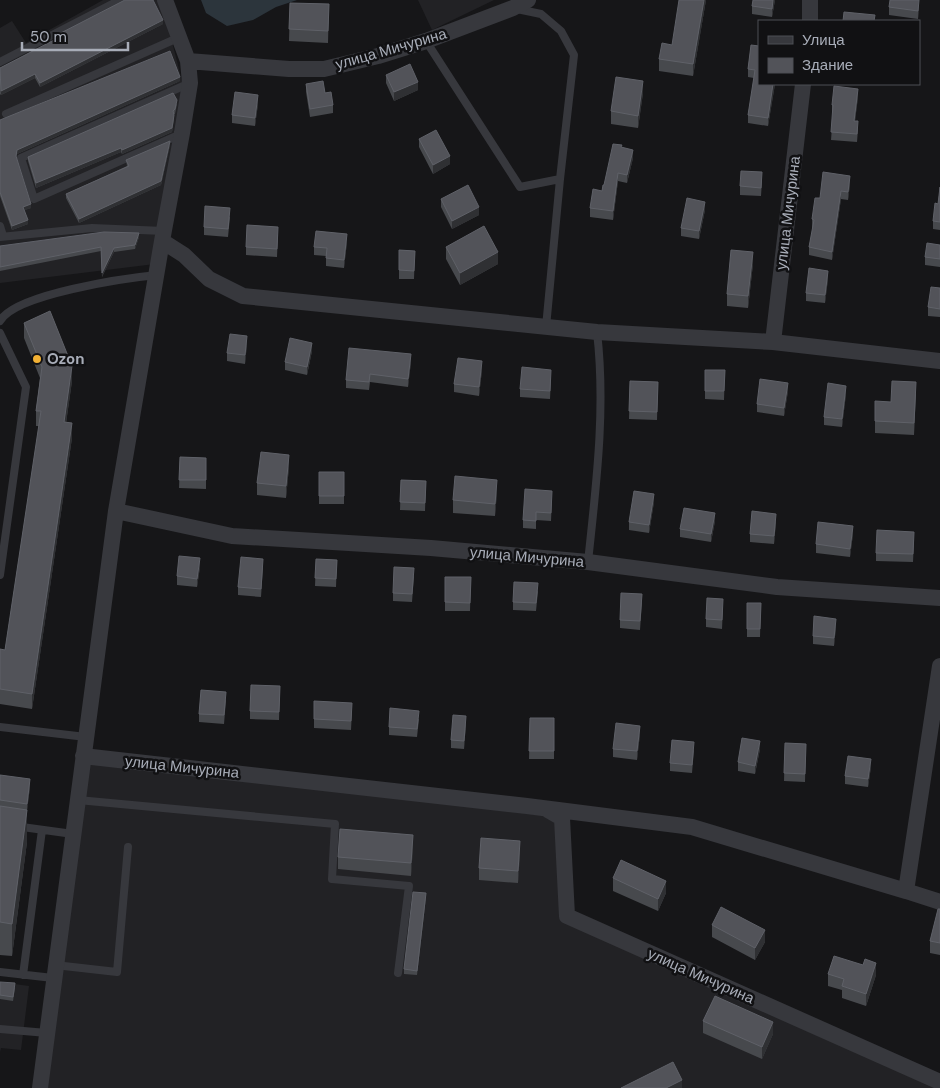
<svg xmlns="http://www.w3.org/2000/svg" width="940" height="1088" viewBox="0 0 940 1088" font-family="'DM Sans',sans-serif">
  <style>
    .built { fill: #222225 }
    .water { fill: #2c353c }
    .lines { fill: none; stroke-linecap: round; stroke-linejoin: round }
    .lane { stroke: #37383d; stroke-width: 8 }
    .street { stroke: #37383d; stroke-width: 16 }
    .wall { fill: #47494d }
    .shaded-wall { fill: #2f3033 }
    .building { fill: #525359; stroke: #5f6168 }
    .poi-dot { fill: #f2b134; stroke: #111113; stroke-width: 2 }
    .labels { text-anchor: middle; stroke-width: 5; stroke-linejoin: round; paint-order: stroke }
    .street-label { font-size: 15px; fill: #a8adb8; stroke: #111113 }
    .poi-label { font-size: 15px; font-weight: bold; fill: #a8adb8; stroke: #111113; text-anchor: start }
  </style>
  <rect width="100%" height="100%" fill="#161618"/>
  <path class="built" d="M103,0H158L167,22L184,89L155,264L0,283V28L12,21L26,43Z
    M418,0H494L432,30Z
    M83,756L562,818L567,916L940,1088H40Z
    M0,982L29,986L21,1050L1,1048L0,1052Z"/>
  <path class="water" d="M201,0H297L276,7L253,20L227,26L206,13Z"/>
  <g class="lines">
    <path class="lane" d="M517,9L541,14L561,31L574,55L560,179L546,327
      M426,41L520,187L560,179
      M0,62L120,0
      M6,114L180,37
      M181,134L34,199L21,158L190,83
      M0,226L3,236
      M0,237L92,228L164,231
      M0,321C15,294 126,278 157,275
      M0,333L26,387L0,575
      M588,562C596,486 606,409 597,332
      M0,727L86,737
      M78,800L335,824L332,879L409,886L398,973
      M0,824L73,834
      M55,965L117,972L128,847
      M0,972L53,978
      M23,975L42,830
      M0,1029L47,1033"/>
    <path class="street" d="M810,0V21
      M188,61L289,69H324L378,56L426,41L513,8L528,0
      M162,241L184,255L209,279L243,296L597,332L773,342L940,361
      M773,342L803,84
      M116,511L232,536L431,548L588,562L777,587L940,598
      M83,756L527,806L692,827L906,891L940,666
      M548,810L562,818L567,916L940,1082
      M906,891L940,902
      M40,1088L116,511L162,241L182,133L190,83L188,61L165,0"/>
  </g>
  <path class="wall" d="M706,0L693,76L659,71V59L672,45Z
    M775,0L772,17L752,14V6Z
    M290,3L329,4L328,43L289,41Z
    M919,6L918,19L889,15V7Z
    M163,24L40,87L35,78L1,95L0,94V68L55,40V36Z
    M751,45L759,84H775L768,126L748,123V115L754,78L748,77V69Z
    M386,75L418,90L394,101L386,83Z
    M180,81L17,154L16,157L31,208L24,210L28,224L12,230L0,196V120Z
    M306,84L325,93L333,105V113L310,117L306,92Z
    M643,93L638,128L611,124V111Z
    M858,97L855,121L858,129L857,142L831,140L833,113H832V105Z
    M177,104L175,114H174V119L172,132L122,154L121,152L36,188L28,161V157Z
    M258,104L255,126L232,123V115Z
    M419,139L450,164L433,174L419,147Z
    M170,145L161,185L79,223L66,198V194L127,166L126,160Z
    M622,147L633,158L627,183L618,181L613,220L590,217V208L602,191Z
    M762,181L761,196L740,195V186Z
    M850,184L848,200L841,199L832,260L809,255V247L813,228H812V219L820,198Z
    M940,187V230L933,229V221L938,204Z
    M441,199L479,215L452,229L441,207Z
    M705,210L699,239L681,236V228Z
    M230,217L228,237L204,235V227Z
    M278,235L277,257L246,255V247Z
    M139,237L135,249L114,252L102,277L101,251L0,271V246Z
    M347,242L344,268L326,266V256L314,255V247Z
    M940,245V267L925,265V257Z
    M446,247L498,264L460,285L446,259Z
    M399,250L415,251L414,279H399Z
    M753,264L748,308L727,306V294Z
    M828,279L825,303L806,301V293Z
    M940,288V317L928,316V307Z
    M24,323L72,381L66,423L72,438L32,709L0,704V649L5,650L39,426H36V411L40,378L24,338Z
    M247,344L245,364L227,361V353Z
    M312,351L307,375L285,370V362Z
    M411,362L408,387L370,382L369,390L346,388V380Z
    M482,370L479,396L454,392V384Z
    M705,370H725L724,400L705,399Z
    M551,378L550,399L520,397V389Z
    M630,381L658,382L657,420L629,419Z
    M788,391L784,416L757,412V404Z
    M846,394L842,427L824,425V417Z
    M916,394L914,435L875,433V421L891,402Z
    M180,457L206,458V489L179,488Z
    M289,467L286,498L257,495V483Z
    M319,472H344V504H319Z
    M401,480L426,481L425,511L400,510Z
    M497,492L495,516L453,513V500Z
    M552,499L551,521L536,520V529L523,528V520Z
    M654,502L649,533L629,530V522Z
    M715,521L711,542L680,537V529Z
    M776,522L774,544L750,542V534Z
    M853,534L850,557L816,553V544Z
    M914,540L913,562L876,561V553Z
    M316,559L337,560L336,587L315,586Z
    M200,567L197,587L177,585V576Z
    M263,567L261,597L238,595V587Z
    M414,576L412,602L393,601V593Z
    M445,577H471L470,611H445Z
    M538,591L536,611L513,610V602Z
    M642,602L640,630L620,628V620Z
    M747,603H761L760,637H747Z
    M723,607L722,629L706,627V619Z
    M836,627L834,646L813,644V636Z
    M280,686L279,720L250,719V711Z
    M226,700L224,724L199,722V714Z
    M352,711L351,730L314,728V719Z
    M530,718H554V759H529Z
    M419,719L417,737L389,735V727Z
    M466,724L464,749L451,748V740Z
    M640,734L637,760L613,757V749Z
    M785,743L806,744L805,782L784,781Z
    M760,749L755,774L738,771V762Z
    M694,750L692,773L670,771V763Z
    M871,767L868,787L845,784V776Z
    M0,775L30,787L27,810V842L12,956L0,955Z
    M413,847L411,876L338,869V857Z
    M520,853L518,883L479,880V868Z
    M613,878L666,893L658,911L613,891Z
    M426,897L417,975L404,974V969Z
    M940,909V955L930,953V941Z
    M712,925L765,942L755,960L712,937Z
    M828,974L876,975L866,1006L842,998V990L828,986Z
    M0,982L15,988L13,1001L0,999Z
    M703,1021L773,1034L762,1059L703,1033Z"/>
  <path class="shaded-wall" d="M704,0H706L693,76V64Z
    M773,0H775L772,17V9Z
    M919,0V6L918,19V11Z
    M163,20V24L40,87V83Z
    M35,74V78L1,95V91Z
    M180,77V81L17,154L16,160L17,150Z
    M643,81V93L638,128V116Z
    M418,82V90L394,101V92Z
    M773,84H775L768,126V118Z
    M858,89V97L854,129V121Z
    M258,95V104L255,126V118Z
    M174,115L172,132L122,154V150Z
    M170,141V145L161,185L79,223V219Z
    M121,148V152L36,188V183Z
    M633,150V158L627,183V175Z
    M450,156V164L433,174V165Z
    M618,173V181L613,220V211Z
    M850,176V184L848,200V192Z
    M841,191V199L832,260V252Z
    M705,202V210L699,239V231Z
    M31,204V208L23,211V207Z
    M479,207V215L452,229V221Z
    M28,220V224L12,230V226Z
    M139,233V237L135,249V245Z
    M347,234V242L344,268V260Z
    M114,248V252L102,277V273Z
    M498,252V264L460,285V273Z
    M753,252V264L748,308V296Z
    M828,271V279L825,303V295Z
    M247,336V344L245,364V355Z
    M312,343V351L307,375V367Z
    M411,354V362L408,387V379Z
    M482,361V370L479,396V387Z
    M72,366V381L64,437V422Z
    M788,383V391L784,416V408Z
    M846,386V394L842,427V419Z
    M72,423V438L32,709V694Z
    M289,455V467L286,498V486Z
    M497,480V492L495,516V504Z
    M654,494V502L649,533V525Z
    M715,513V521L711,542V534Z
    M776,514V522L774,544V536Z
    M853,526V534L850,557V549Z
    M200,558V567L197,587V579Z
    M836,619V627L834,646V638Z
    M466,716V724L464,749V741Z
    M640,726V734L637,760V751Z
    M760,741V749L755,774V766Z
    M871,759V767L868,787V779Z
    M30,779V787L27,812V804Z
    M27,810V842L12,956V924Z
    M413,835V847L411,876V863Z
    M520,841V853L518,883V871Z
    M666,881V893L658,911V899Z
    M426,893V897L417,975V971Z
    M765,930V942L755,960V948Z
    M876,963V975L866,1006V994Z
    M773,1022V1034L762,1059V1047Z
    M682,1080V1088H666Z"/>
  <path class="building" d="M125,0H153L163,20L40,83L35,74L1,91L0,68L56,39L55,36Z
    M679,0H704L693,64L659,59L662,43L672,45Z
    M753,0H773L772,9L752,6Z
    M890,0H919L918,11L889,7Z
    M290,3L329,4L328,31L289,29Z
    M844,12L875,15L874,21H843Z
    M751,45L759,46V84H773L768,118L748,115L755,70L748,69Z
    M170,51L180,77L17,150L16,156L31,204L23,207L28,220L12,226L0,192V120Z
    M410,64L418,82L394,92L386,75Z
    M616,77L643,81L638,116L611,111Z
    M323,81L325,93L331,92L333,105L310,109L306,84Z
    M834,86L858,89L854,121H858L857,134L831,132L833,105H832Z
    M235,92L258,95L255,118L232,115Z
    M173,93L177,100L175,109L173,111L174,115L172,128L122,150L121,148L36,183L28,157Z
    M436,130L450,156L433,165L419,139Z
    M170,141L161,181L79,219L66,194L129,166L126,160Z
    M613,144L622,145L621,147L633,150L627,175L618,173L613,211L590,208L593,189L602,191L603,185H604Z
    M741,171L762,172L761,188L740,186Z
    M823,172L850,176L848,192L841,191L832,252L809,247L814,220L812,219L815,198H820Z
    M468,185L479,207L452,221L441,199Z
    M940,187V222L933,221L935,203L938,204Z
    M687,198L705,202L699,231L681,228Z
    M205,206L230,208L228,229L204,227Z
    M247,225L278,227L277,249L246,247Z
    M484,226L498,252L460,273L446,247Z
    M316,231L347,234L344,260L326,258L327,248L314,247Z
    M104,232L139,233L135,245L114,248L102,273L101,247L0,267V246Z
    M927,243L940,245V259L925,257Z
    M399,250L415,251L414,271L399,270Z
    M731,250L753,252L748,296L727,294Z
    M809,268L828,271L825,295L806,293Z
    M931,287L940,288V309L928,307Z
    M50,311L72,366L64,422L72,423L32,694L0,689V649L5,650L41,411H36L42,367L24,323Z
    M230,334L247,336L245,355L227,353Z
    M290,338L312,343L307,367L285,362Z
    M349,348L411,354L408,379L370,374L369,382L346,380Z
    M458,358L482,361L479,387L454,384Z
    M522,367L551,370L550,391L520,389Z
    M705,370H725L724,391H705Z
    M760,379L788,383L784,408L757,404Z
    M630,381L658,382L657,412L629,411Z
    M892,381L916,382L914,423L875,421V401L891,402Z
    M828,383L846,386L842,419L824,417Z
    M261,452L289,455L286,486L257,483Z
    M180,457L206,458V480H179Z
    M319,472H344V496H319Z
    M455,476L497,480L495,504L453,500Z
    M401,480L426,481L425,503L400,502Z
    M525,489L552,491L551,513L536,512V521L523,520Z
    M634,491L654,494L649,525L629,522Z
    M684,508L715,513L711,534L680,529Z
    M752,511L776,514L774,536L750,534Z
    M818,522L853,526L850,549L816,544Z
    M877,530L914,532L913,554L876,553Z
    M179,556L200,558L197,579L177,576Z
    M241,557L263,559L261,589L238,587Z
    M316,559L337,560L336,579L315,578Z
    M394,567L414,568L412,594L393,593Z
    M445,577H471L470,603L445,602Z
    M514,582L538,583L536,603L513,602Z
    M621,593L642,594L640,621L620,620Z
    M707,598L723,599L722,620L706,619Z
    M747,603H761L760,629H747Z
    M814,616L836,619L834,638L813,636Z
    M251,685L280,686L279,712L250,711Z
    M201,690L226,692L224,715L199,714Z
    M314,701L352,703L351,721L314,719Z
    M390,708L419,711L417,729L389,727Z
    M453,715L466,716L464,741L451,740Z
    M530,718H554V751H529Z
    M616,723L640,726L637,751L613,749Z
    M742,738L760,741L755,766L738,762Z
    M672,740L694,742L692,765L670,763Z
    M785,743L806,744L805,774L784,773Z
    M848,756L871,759L868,779L845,776Z
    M0,775L30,779L27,804L0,800Z
    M0,806L27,810L12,924L0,922Z
    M340,829L413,835L411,863L338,857Z
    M481,838L520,841L518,871L479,868Z
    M621,860L666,881L658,899L613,878Z
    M413,892L426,893L417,971L404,969Z
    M721,907L765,930L755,948L712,925Z
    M938,909H940V943L930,941Z
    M834,956L863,965L865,959L876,963L866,994L842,986L844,979L828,974Z
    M0,982L15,983L13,997L0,995Z
    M715,996L773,1022L762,1047L703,1021Z
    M673,1062L682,1080L666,1088H621Z"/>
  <circle class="poi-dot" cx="37" cy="359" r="5"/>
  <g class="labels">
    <g class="street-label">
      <text transform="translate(391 49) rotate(-16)" y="5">улица Мичурина</text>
      <text transform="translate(788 213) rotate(-83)" y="5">улица Мичурина</text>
      <text transform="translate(527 557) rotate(5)" y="5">улица Мичурина</text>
      <text transform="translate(182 767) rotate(6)" y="5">улица Мичурина</text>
      <text transform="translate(701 976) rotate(24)" y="5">улица Мичурина</text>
    </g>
    <g class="poi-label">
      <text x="47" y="364">Ozon</text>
    </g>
  </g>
  <rect x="758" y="20" width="162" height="65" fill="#111113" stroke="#4d4f55"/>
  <rect x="768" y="36" width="25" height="8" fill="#37383d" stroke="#4d4f55"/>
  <text x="802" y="45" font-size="15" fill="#a8adb8">Улица</text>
  <rect x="768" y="58" width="25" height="15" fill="#525359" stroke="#4d4f55"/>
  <text x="802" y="70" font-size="15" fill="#a8adb8">Здание</text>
  <path d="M22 42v8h106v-8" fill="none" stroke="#a8adb8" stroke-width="2.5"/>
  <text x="30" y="42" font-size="15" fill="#a8adb8" stroke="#111113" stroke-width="4" paint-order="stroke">50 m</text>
</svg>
